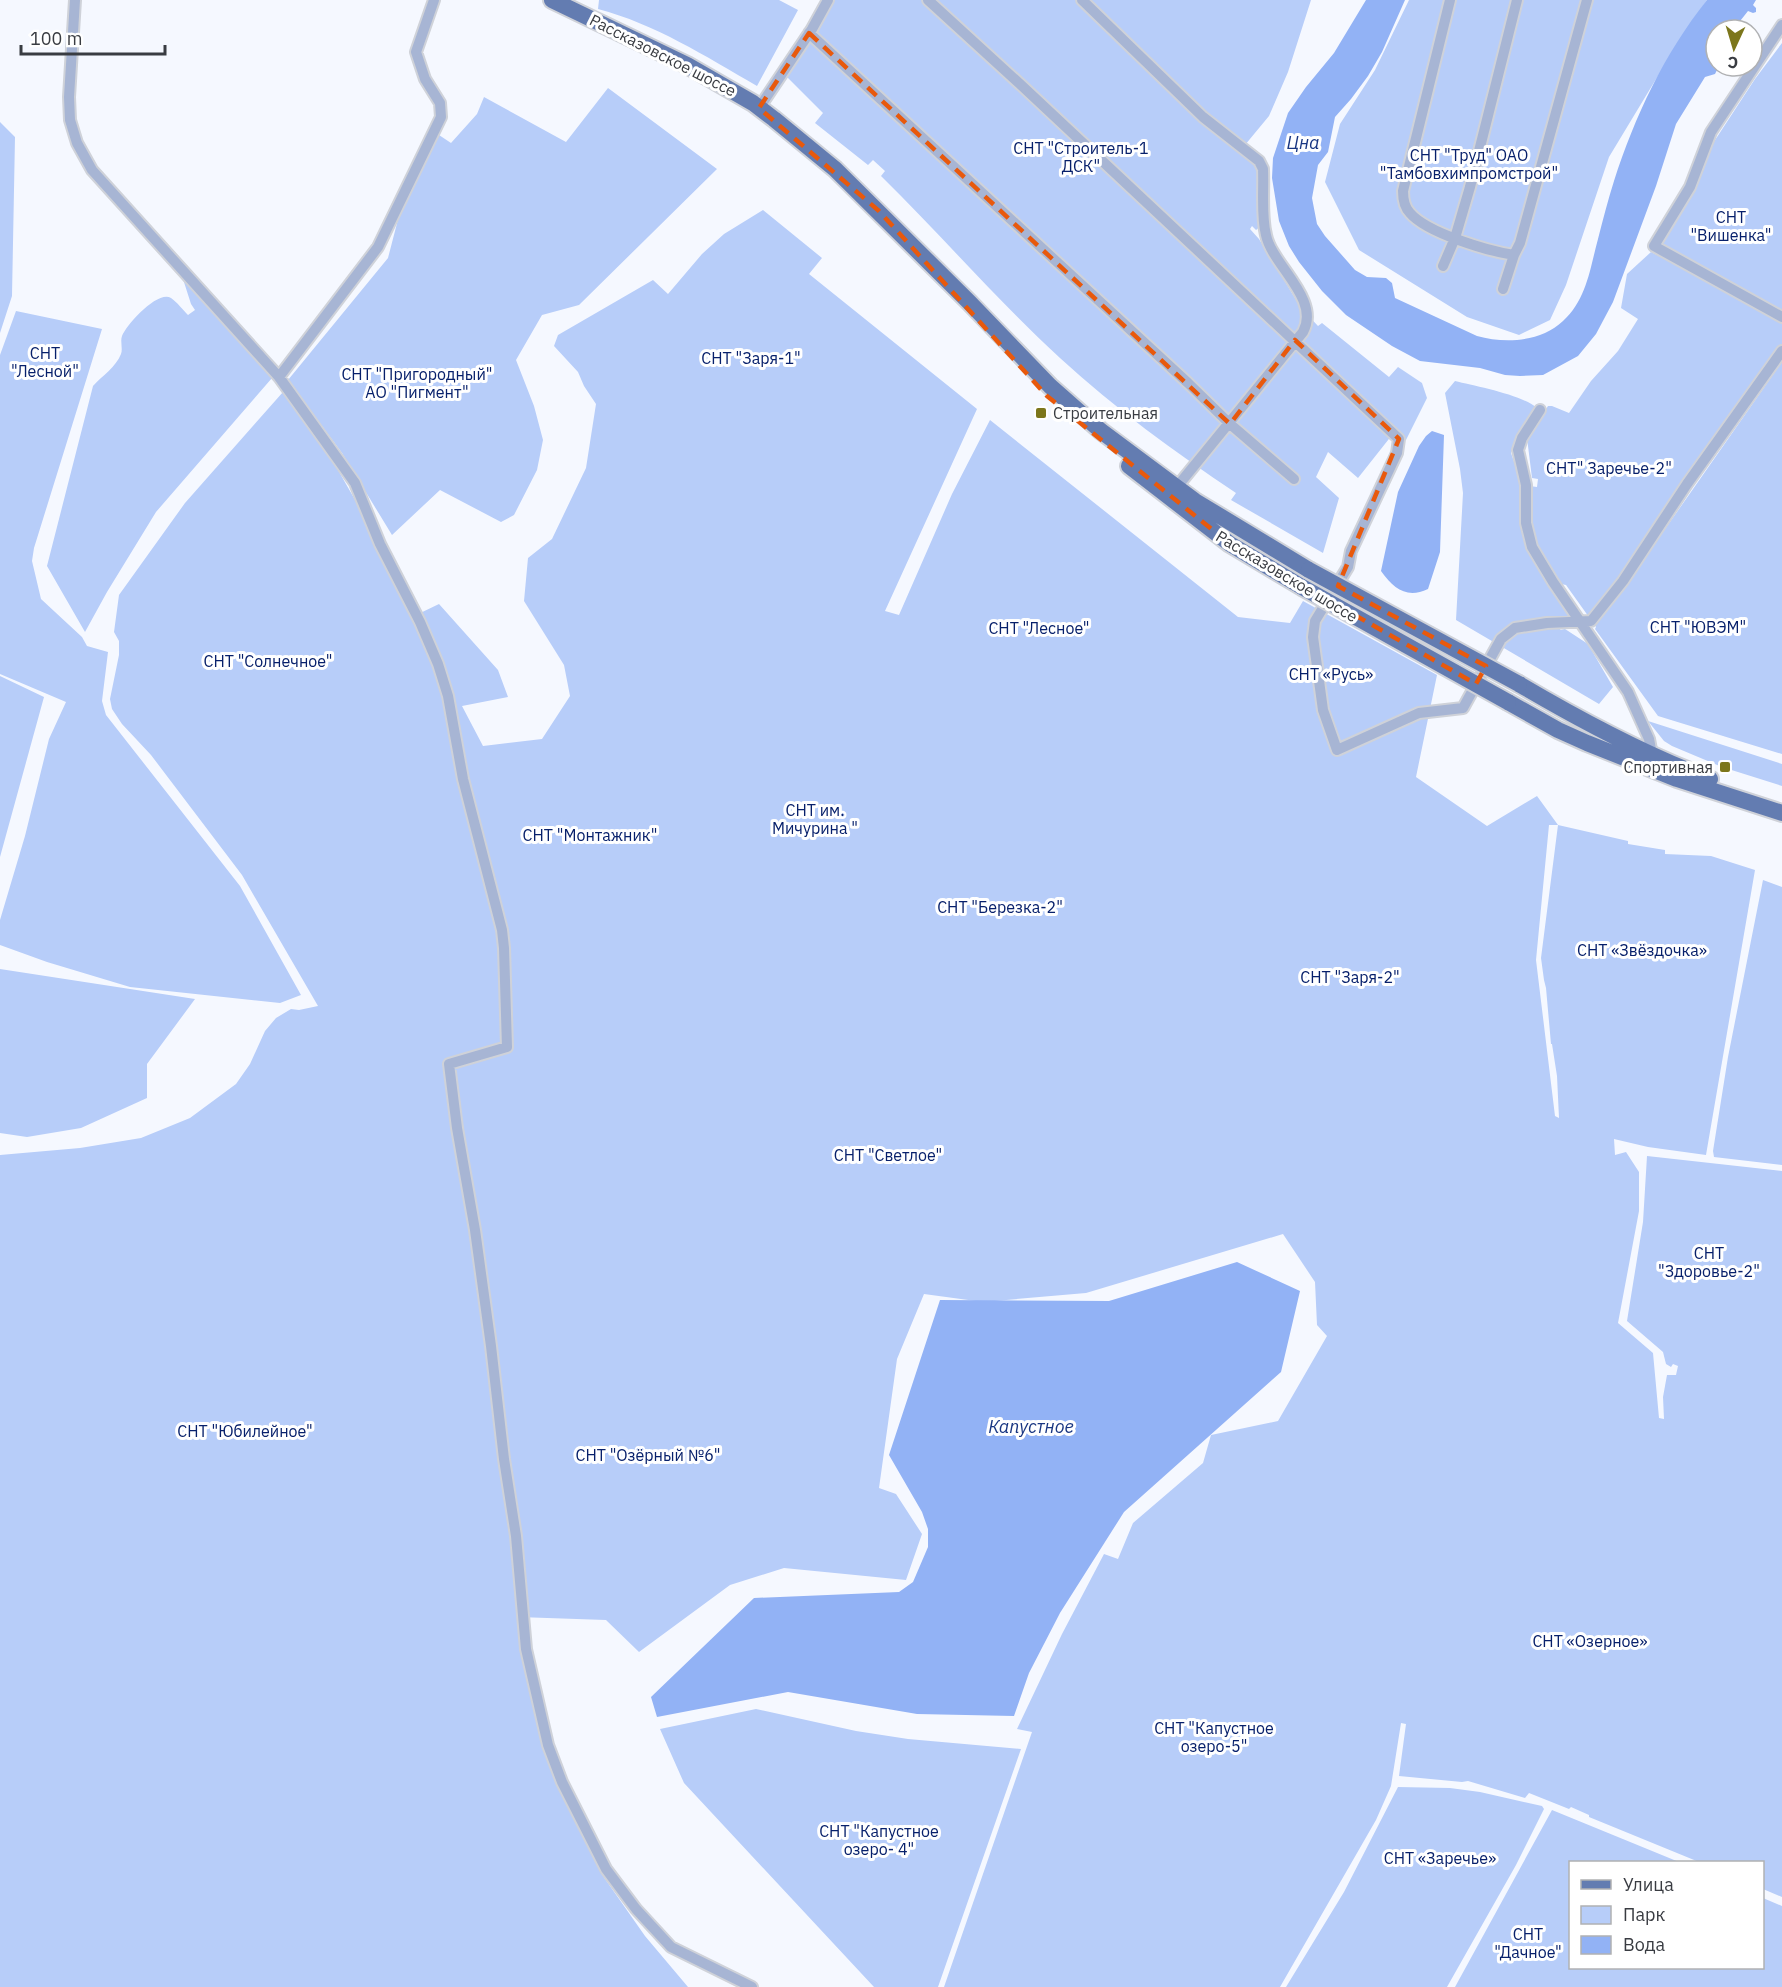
<svg xmlns="http://www.w3.org/2000/svg" width="1782" height="1987" viewBox="0 0 1782 1987" font-family="'IBM Plex Sans',sans-serif">
  <style>
    .green { fill: #b7cdf9; fill-rule: evenodd }
    .water { fill: #92b2f5 }
    .lines { fill: none; stroke-linecap: round; stroke-linejoin: round }
    .street-casing { stroke: #cfd2d9; stroke-width: 14 }
    .primary-casing { stroke: #cfd2d9; stroke-width: 20 }
    .street { stroke: #a7b5d4; stroke-width: 10 }
    .primary { stroke: #637cb1; stroke-width: 16 }
    .primary-bridge-casing { stroke: #cfd2d9; stroke-width: 20; stroke-linecap: butt }
    .primary-bridge { stroke: #637cb1; stroke-width: 16 }
    .marked { fill: none; stroke: #e8590c; stroke-width: 4.5; stroke-dasharray: 12 8; stroke-linejoin: round }
    .poi-dot { fill: #7c761b; stroke: #fff; stroke-width: 2 }
    .labels { text-anchor: middle; stroke-width: 6; stroke-linejoin: round; paint-order: stroke }
    .street-label { font-size: 16px; fill: #393c42; stroke: #fff }
    .park-label { font-size: 16px; fill: #07206b; stroke: #fff }
    .poi-label { font-size: 16px; fill: #393c42; stroke: #fff; text-anchor: start }
    .water-label { font-size: 18px; font-style: italic; fill: #193682; stroke: #fff }
  </style>
  <rect width="100%" height="100%" fill="#f5f8ff"/>
  <path class="green" d="M599,0H779L798,10L757,86C705,56 655,24 598,9Z
    M832,0H1311L1288,72L1269,116L1240,151L1258,168L1262,225L1256,230L1252,226L1250,229L1259,239L1301,308L1318,326L1322,323L1389,377L1398,367L1422,383L1427,398L1406,440L1396,430L1358,478L1328,452L1316,477L1339,498L1323,553L1231,500L1236,493C1173,451 1116,409 1060,358C997,300 942,236 881,176L885,171L873,160L868,165L815,123L823,113L787,77Z
    M1409,0H1707L1679,41L1609,157L1566,285L1550,320L1519,335L1467,317L1359,250L1325,182L1340,124L1375,70Z
    M1782,43V313L1663,246V241L1702,160L1755,79Z
    M608,88L717,169L579,305L542,315L516,360L534,406L543,440L537,470L514,515L501,522L440,490L392,535L342,453L288,380L388,258L402,204L416,174L439,135L451,143L477,114L484,97L566,142Z
    M0,122L15,137L12,296L0,333Z
    M763,210L822,258L809,274L977,409L885,611L899,615L952,494L990,420L1238,617L1290,623L1303,601L1437,675L1416,777L1487,826L1537,796L1558,825L1628,841V844L1665,850V854L1711,856L1755,870L1706,1155L1648,1147L1614,1139L1615,1155L1626,1152L1639,1172V1211L1618,1323L1653,1353L1659,1418L1664,1419L1663,1397L1667,1375H1676L1678,1366L1673,1364L1671,1367L1666,1364L1663,1352L1627,1321L1643,1222L1647,1156L1782,1171V1897L1763,1889L1762,1862H1699L1589,1817V1815L1571,1807L1569,1809L1529,1793L1525,1798L1468,1781L1462,1782L1399,1776L1406,1724L1401,1723L1391,1786L1376,1820L1280,1987H944L1032,1732L1017,1729L1062,1634L1104,1554L1118,1559L1133,1523L1203,1463L1211,1435L1278,1421L1327,1336L1317,1325L1315,1282L1283,1234L1086,1293L983,1302L924,1294L897,1359L879,1488L896,1494L922,1534L906,1580L784,1568L730,1585L639,1652L606,1620L518,1617L548,1759L591,1853L603,1876L645,1936L688,1987H0V1155L80,1148L141,1138L190,1118L236,1084L250,1064L265,1031L276,1018L291,1009L299,1010L318,1006L242,875L151,755L122,724L112,709L110,699L119,655V641L114,632L119,595L185,503L283,392L334,463L382,547L412,617L439,604L498,670L508,697L462,706L483,746L542,739L570,696L564,665L524,601L528,558L552,539L586,468L596,404L584,386L578,372L554,346L558,335L653,280L668,294L702,254L724,234ZM1549,825H1558L1541,958L1544,980L1546,988L1551,1044H1552L1557,1076L1559,1118L1555,1116L1536,960Z
    M1651,252L1782,318V344L1621,573L1630,579L1782,362V754L1658,716L1595,629L1596,627L1566,585L1561,584L1538,547L1533,533L1523,534L1540,569L1569,615L1560,630L1565,629L1588,644L1613,687L1599,704L1456,620L1463,493L1460,469L1445,393L1455,381C1475,386 1523,395 1537,408L1517,437L1511,453L1522,485L1537,487L1538,479L1532,478L1527,438L1548,406H1552L1569,413L1591,381L1618,351L1638,319L1621,308L1627,274Z
    M183,279L272,378L156,512L107,592L85,632L47,566L93,386C102,376 116,367 121,354C123,349 120,341 122,336C127,324 158,290 171,298C177,302 183,310 188,315L195,310L191,304Z
    M16,311L102,329L34,548L32,561L41,599L82,637L87,646L108,652L102,701L106,715L240,886L301,995L280,1003L130,987L47,962L0,945V920L25,836L49,739L66,702L0,674V355Z
    M0,676L44,697L0,857Z
    M1648,721L1782,764V786L1722,767L1672,746L1664,741Z
    M1763,880L1782,887V1165L1714,1157L1713,1151L1728,1057Z
    M0,969L195,999L147,1064V1098L81,1128L27,1137L0,1133Z
    M756,1709L856,1731L908,1739L1021,1749L938,1987H874L684,1783L660,1729Z
    M1398,1787L1450,1788L1480,1792L1542,1806L1544,1809L1516,1865L1447,1987H1286L1344,1892Z
    M1552,1810L1679,1862H1570V1968H1762L1763,1898L1782,1906V1987H1455Z"/>
  <path class="water" d="M1366,0H1405L1382,52L1368,76L1351,99L1335,117L1328,152L1318,165L1312,198L1317,224L1325,236L1355,270L1367,277L1386,278L1392,283L1395,298L1477,336C1505,344 1541,342 1563,321C1587,299 1590,268 1598,239C1603,219 1608,200 1614,181C1635,116 1664,54 1707,0H1756L1753,5L1756,8V12L1753,13L1748,11L1733,30H1716V66H1719L1715,74L1705,77L1676,124L1656,186L1613,302L1596,334L1578,356L1543,375L1520,376L1505,375L1480,368L1420,361L1392,346L1346,315L1322,291L1299,262L1289,246L1279,221L1272,178L1273,158L1288,113L1306,87L1334,53Z
    M1432,431L1444,435L1440,552L1428,589C1407,599 1394,589 1381,571L1398,492L1419,446L1426,436Z
    M1237,1262L1300,1291L1281,1372L1124,1512L1060,1613L1029,1673L1014,1716L917,1714L788,1692L657,1717L651,1697L754,1598L899,1592L913,1582L928,1547V1529L922,1512L889,1455L940,1300L1109,1301Z"/>
  <g class="lines">
    <defs>
      <path id="street" d="M75,0L69,97L70,120L77,143L92,170L279,377L378,247L441,117L440,103L425,79L416,52L434,0
        M928,0L1020,84L1399,439L1397,453L1351,551L1348,567L1315,621L1313,637L1323,710L1337,750L1419,713L1463,708L1501,639L1515,628L1547,623L1591,621L1623,581L1687,484L1782,351
        M1082,0L1203,117L1259,161L1263,169C1264,191 1261,215 1266,235C1272,265 1321,299 1303,332L1176,488
        M1450,0L1403,191C1403,199 1404,207 1410,213C1427,233 1488,251 1514,255L1520,243L1587,0
        M1782,25L1711,132L1690,187L1654,246L1782,317
        M809,33L1188,383L1230,424L1294,479
        M759,108L812,29L828,0
        M1443,266L1455,238L1470,187L1517,0
        M1503,289L1514,255
        M279,377L355,483L380,544L420,622L438,664L448,696L463,779L502,930L504,948L507,1047L449,1064L457,1128L475,1230L491,1346L504,1459L516,1536L526,1649L548,1745L562,1782L606,1869L636,1909L671,1947L752,1987
        M1540,410L1522,438L1518,450L1526,485V523L1532,547L1553,582L1628,692L1649,739L1652,755"/>
      <path id="primary" d="M552,0L687,65L753,103L774,119L835,169L969,302L1050,386L1101,431L1195,501L1309,570
        M1129,466L1230,544L1302,587
        M1519,684C1580,720 1643,754 1710,779
        M1508,702L1558,730L1587,743L1677,779L1782,813"/>
    </defs>
    <use href="#street" class="street-casing"/>
    <use href="#primary" class="primary-casing"/>
    <use href="#street" class="street"/>
    <use href="#primary" class="primary"/>
    <defs>
      <path id="primary-bridge" d="M1309,570L1519,684
        M1302,587L1508,702"/>
    </defs>
    <use href="#primary-bridge" class="primary-bridge-casing"/>
    <use href="#primary-bridge" class="primary-bridge"/>
  </g>
  <path class="marked" d="M809,33L1230,424L1295,340L1399,439L1338,586L1486,666L1476,684L1230,544L1047,396L879,211L759,108Z"/>
  <g class="poi-dot">
    <rect x="1035" y="407" width="12" height="12" rx="3"/>
    <rect x="1719" y="761" width="12" height="12" rx="3"/>
  </g>
  <g class="labels">
    <g class="street-label">
      <text transform="translate(663 55) rotate(27)" y="6">Рассказовское шоссе</text>
      <text transform="translate(1287 576) rotate(31)" y="6">Рассказовское шоссе</text>
    </g>
    <g class="park-label">
      <text x="1081" y="154">СНТ "Строитель-1<tspan x="1081" dy="18">ДСК"</tspan></text>
      <text x="1469" y="161">СНТ "Труд" ОАО<tspan x="1469" dy="18">"Тамбовхимпромстрой"</tspan></text>
      <text x="1731" y="223">СНТ<tspan x="1731" dy="18">"Вишенка"</tspan></text>
      <text x="45" y="359">СНТ<tspan x="45" dy="18">"Лесной"</tspan></text>
      <text x="751" y="364">СНТ "Заря-1"</text>
      <text x="417" y="380">СНТ "Пригородный"<tspan x="417" dy="18">АО "Пигмент"</tspan></text>
      <text x="1609" y="474">СНТ" Заречье-2"</text>
      <text x="1698" y="633">СНТ "ЮВЭМ"</text>
      <text x="1039" y="634">СНТ "Лесное"</text>
      <text x="268" y="667">СНТ "Солнечное"</text>
      <text x="1331" y="680">СНТ «Русь»</text>
      <text x="815" y="816">СНТ им.<tspan x="815" dy="18">Мичурина "</tspan></text>
      <text x="590" y="841">СНТ "Монтажник"</text>
      <text x="1000" y="913">СНТ "Березка-2"</text>
      <text x="1642" y="956">СНТ «Звёздочка»</text>
      <text x="1350" y="983">СНТ "Заря-2"</text>
      <text x="888" y="1161">СНТ "Светлое"</text>
      <text x="1709" y="1259">СНТ<tspan x="1709" dy="18">"Здоровье-2"</tspan></text>
      <text x="245" y="1437">СНТ "Юбилейное"</text>
      <text x="648" y="1461">СНТ "Озёрный №6"</text>
      <text x="1590" y="1647">СНТ «Озерное»</text>
      <text x="1214" y="1734">СНТ "Капустное<tspan x="1214" dy="18">озеро-5"</tspan></text>
      <text x="879" y="1837">СНТ "Капустное<tspan x="879" dy="18">озеро- 4"</tspan></text>
      <text x="1440" y="1864">СНТ «Заречье»</text>
      <text x="1528" y="1940">СНТ<tspan x="1528" dy="18">"Дачное"</tspan></text>
    </g>
    <g class="poi-label">
      <text x="1053" y="419">Строительная</text>
      <text x="1713" y="773" text-anchor="end">Спортивная</text>
    </g>
    <g class="water-label">
      <text x="1303" y="149">Цна</text>
      <text x="1031" y="1433">Капустное</text>
    </g>
  </g>
  <rect x="1569" y="1861" width="195" height="108" fill="#ffffff" stroke="#b0b1b3" stroke-width="1.5"/>
  <rect x="1581" y="1880" width="30" height="9" fill="#637cb1" stroke="#b0b1b3" stroke-width="1.5"/>
  <text x="1623" y="1891" font-size="18" fill="#393c42">Улица</text>
  <rect x="1581" y="1906" width="30" height="18" fill="#b7cdf9" stroke="#b0b1b3" stroke-width="1.5"/>
  <text x="1623" y="1921" font-size="18" fill="#393c42">Парк</text>
  <rect x="1581" y="1936" width="30" height="18" fill="#92b2f5" stroke="#b0b1b3" stroke-width="1.5"/>
  <text x="1623" y="1951" font-size="18" fill="#393c42">Вода</text>
  <g transform="translate(1734 48) rotate(184)"><circle r="28" fill="#ffffff" stroke="#b0b1b3" stroke-width="1.5"/>
  <path d="M0-4.5L10 22L0 15L-10 22Z" fill="#7c761b"/>
  <text y="-9" font-size="16" font-weight="bold" text-anchor="middle" fill="#393c42">С</text>
  </g>
  <path d="M21 45v9h144v-9" fill="none" stroke="#393c42" stroke-width="3"/>
  <text x="30" y="45" font-size="18" fill="#393c42" stroke="#ffffff" stroke-width="4.5" paint-order="stroke">100 m</text>
</svg>
